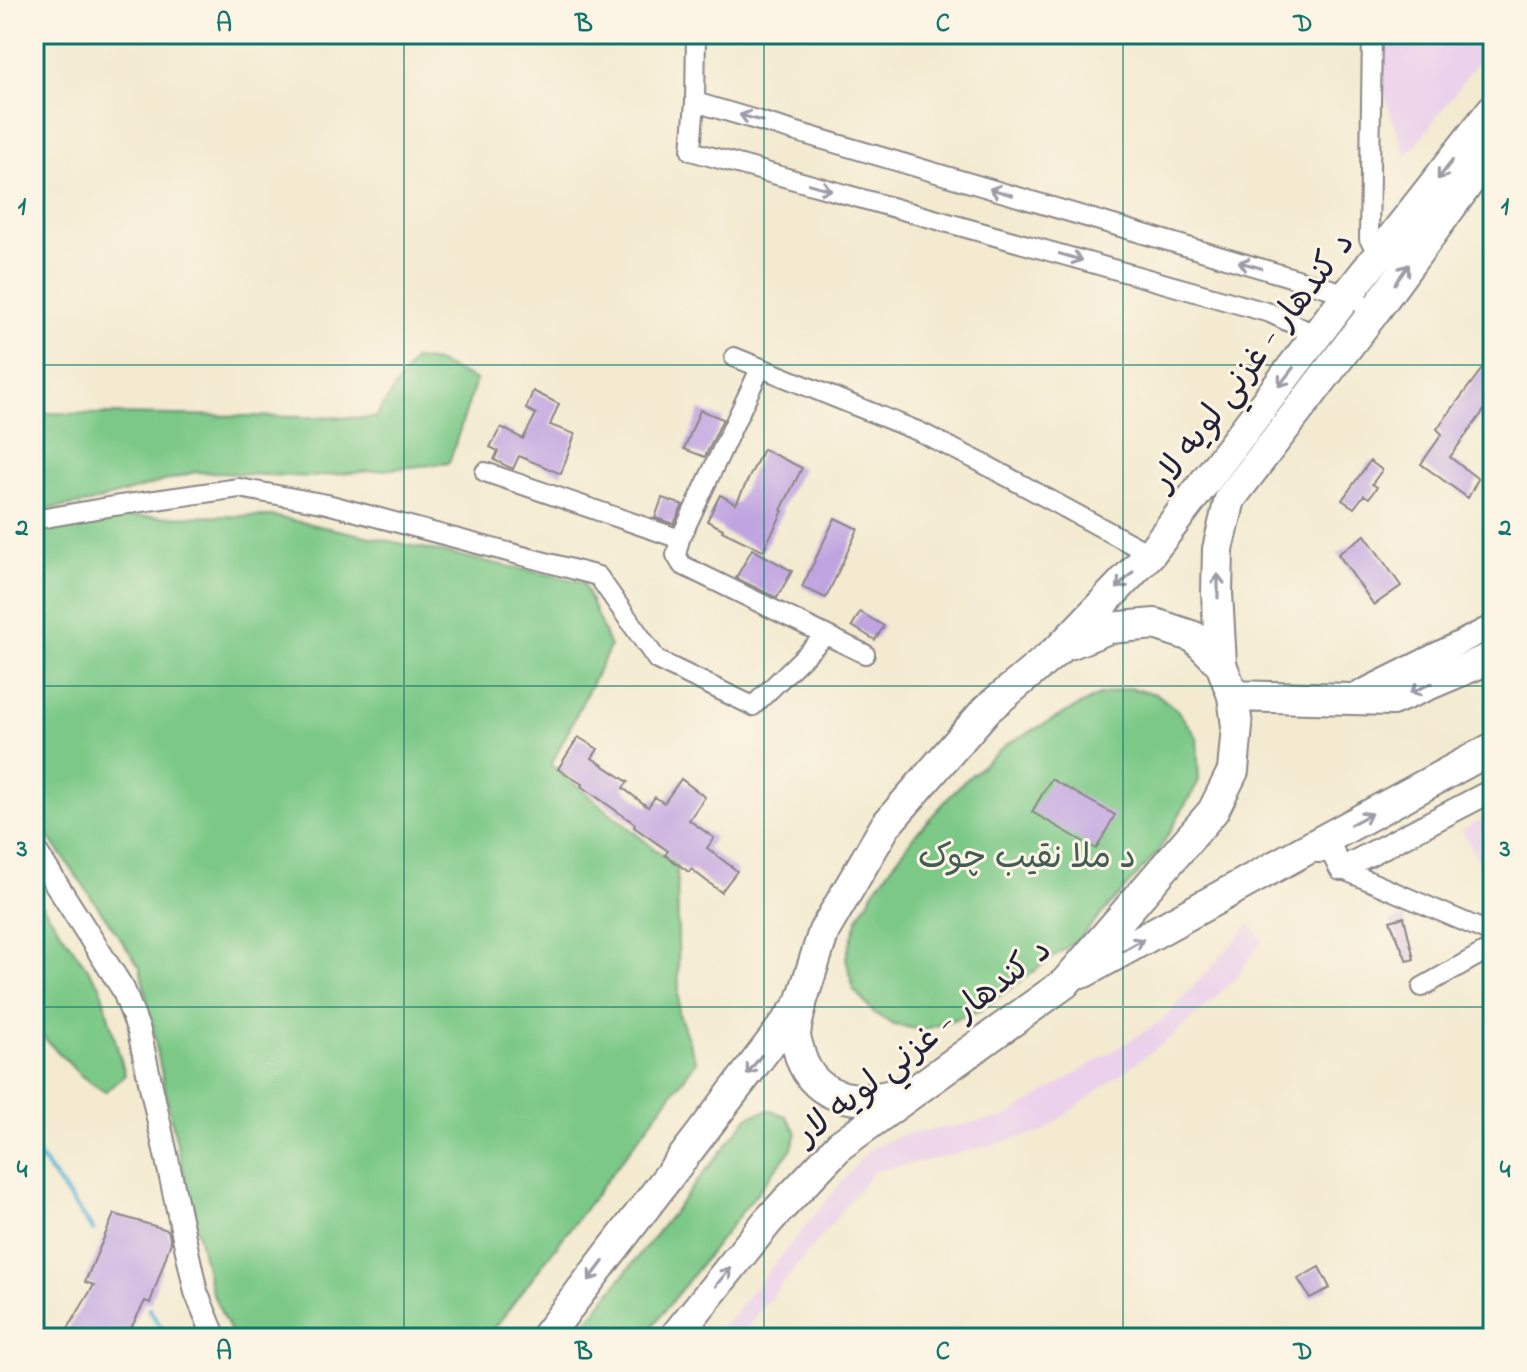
<svg xmlns="http://www.w3.org/2000/svg" width="1527" height="1372" viewBox="0 0 1527 1372" font-family="'Indie Flower','Playpen Sans Arabic',sans-serif">
  <style>
    .built { fill: #ebd1eb }
    .green { fill: #7cc987; stroke: #4f7661; stroke-width: 2 }
    .lines { fill: none; stroke-linecap: round; stroke-linejoin: round }
    .stream { stroke: #58b3d5; stroke-width: 5 }
    .building { fill: #c0a4e1 }
    .minor-casing { stroke: #8a8686; stroke-width: 22 }
    .tertiary-casing { stroke: #8a8686; stroke-width: 26 }
    .trunk-casing { stroke: #8a8686; stroke-width: 34 }
    .minor { stroke: #fff; stroke-width: 18 }
    .tertiary { stroke: #fff; stroke-width: 22 }
    .trunk { stroke: #fff; stroke-width: 30 }
    .oneway { stroke: #9c9ca7 }
    .grid { fill: none; stroke: #0f766e; stroke-width: 2; stroke-opacity: 0.55 }
    .labels { text-anchor: middle; stroke-width: 6; stroke-linejoin: round; paint-order: stroke }
    .street-label { font-size: 34px; fill: #22223b; stroke: #fcf5e5 }
    .park-label { font-size: 34px; fill: #425c56; stroke: #fcf5e5 }
    .neatline { fill: none; stroke: #0f766e; stroke-width: 3 }
    .grid-label { font-size: 26px; text-anchor: middle; font-weight: bold; fill: #0f766e }
  </style>
  <rect width="100%" height="100%" fill="#fcf5e5"/>
  <filter id="ink" filterUnits="userSpaceOnUse"><feTurbulence type="fractalNoise" baseFrequency=".0125" numOctaves="2"/><feDisplacementMap in="SourceGraphic" scale="16" xChannelSelector="R" yChannelSelector="G"/><feConvolveMatrix kernelMatrix="1 2 1 2 8 2 1 2 1" color-interpolation-filters="sRGB"/></filter>
  <filter id="wash" filterUnits="userSpaceOnUse"><feTurbulence type="fractalNoise" baseFrequency=".006" numOctaves="4" result="noise"/><feDisplacementMap in="SourceGraphic" scale="32" xChannelSelector="R" yChannelSelector="G"/><feGaussianBlur stdDeviation="1.8" result="paint"/><feColorMatrix in="noise" values="0 0 0 0 0 0 0 0 0 0 0 0 0 0 0 0 0 1.4 0 .05"/><feComposite in="paint" operator="in"/></filter>
  <g filter="url(#wash)">
    <rect width="100%" height="100%" fill="#f3ead0"/>
    <path class="built" d="M1381,34H1493V42L1406,158L1379,79Z
      M1493,813V889L1462,830Z
      M1250,924L1262,941L1236,978L1175,1034L1042,1132L944,1157L874,1171L738,1338H714L868,1150L899,1136L1006,1117L1163,1020Z"/>
    <path class="green" d="M414,359L436,362L476,380L449,463L311,477L195,472L89,503L34,511V413L375,418Z
      M272,516L583,582L610,647L551,765L677,867L679,1014L696,1062L487,1338H233L211,1290L169,1109L140,967L34,815V529L84,517Z
      M1129,688L1157,694L1177,710L1197,737L1199,781L1158,852L1081,937L979,1011L923,1030L894,1025L874,1013L853,989L846,957L858,918L874,891L914,836L961,784L1007,744L1097,696Z
      M34,894L100,986L125,1075L105,1092L80,1075L34,1027Z
      M769,1110L786,1116L797,1133L792,1148L643,1338H574L749,1116Z"/>
    <g class="lines">
      <path class="stream" d="M34,1149L93,1230
        M149,1309L168,1338"/>
    </g>
    <g id="blocks">
      <path class="building" d="M1493,354V398L1450,457L1478,479L1468,498L1421,464L1442,434L1437,429Z
        M533,391L559,404L550,425L575,434L561,474L519,456L513,469L494,460L498,451L490,447L501,427L523,439L536,414L526,409Z
        M700,410L723,419L705,457L684,449Z
        M763,449L802,468L781,510L783,511L763,551L722,531L723,529L707,521L720,495L736,504Z
        M1370,461L1382,470L1372,484L1377,487L1369,498L1364,495L1354,508L1342,500Z
        M662,498L683,505L674,524L655,518Z
        M835,518L858,529L826,598L802,587Z
        M1365,535L1401,586L1374,605L1338,554Z
        M752,549L792,571L777,598L736,578Z
        M860,612L884,626L875,640L852,626Z
        M578,737L598,749L592,758L628,782L623,788L648,807L655,797L664,803L681,779L705,797L689,820L714,838L707,848L737,871L721,892L691,869L689,872L665,855L668,851L634,827L635,824L581,786L582,784L558,769Z
        M1051,779L1115,815L1096,849L1032,812Z
        M1404,917L1414,959L1407,961L1390,921Z
        M114,1214L168,1230L171,1242L150,1303L145,1301L126,1338H85L67,1330L94,1285L85,1282Z
        M1319,1267L1330,1288L1310,1298L1298,1279Z"/>
    </g>
  </g>
  <g filter="url(#ink)">
    <use href="#blocks" fill-opacity="0" stroke="#8a8686" stroke-width="2"/>
    <g class="lines">
      <defs>
        <path id="minor" d="M696,34L695,102L691,151L1270,313L1318,336
          M1372,34L1369,239L1380,254
          M695,102L1348,294L1374,312
          M734,357L920,432L982,463L1150,554
          M760,369L680,539L676,555L682,565L865,654
          M485,472L680,539
          M34,520L114,506L239,488L327,504L598,576L657,660L753,706L826,635
          M1341,869L1493,934
          M1422,987L1493,947
          M34,1330L52,1338"/>
        <path id="tertiary" d="M1351,697L1493,626
          M34,849L123,989L139,1031L196,1292L215,1338
          M1304,851H1332L1341,869L1493,790"/>
        <path id="trunk" d="M1069,644L1109,628L1155,624L1194,637L1221,664
          M1233,696L1392,700L1493,657
          M1084,972L1272,868L1493,748
          M801,1005C799,1015 795,1027 795,1037C796,1042 799,1049 800,1055C815,1104 866,1106 906,1090
          M545,1338L801,1003L824,931L886,825L986,710L1060,648L1150,554L1348,294L1493,109
          M674,1338L768,1221L840,1145L1065,983L1213,811L1233,771L1237,726L1233,696L1221,664L1217,593L1218,549L1230,499L1374,312L1493,149"/>
      </defs>
      <use href="#minor" class="minor-casing"/>
      <use href="#tertiary" class="tertiary-casing"/>
      <use href="#trunk" class="trunk-casing"/>
      <use href="#minor" class="minor"/>
      <use href="#tertiary" class="tertiary"/>
      <use href="#trunk" class="trunk"/>
    </g>
    <defs><path id="oneway-shaft" d="M-6 0H5M1.5-3L5.5 0L1.5 3" fill="none" stroke-width="1.6" stroke-linecap="round" stroke-linejoin="round" transform="scale(2)"/></defs>
    <g class="oneway">
      <use href="#oneway-shaft" transform="translate(751 118) rotate(-164)"/>
      <use href="#oneway-shaft" transform="translate(1445 170) rotate(128)"/>
      <use href="#oneway-shaft" transform="translate(820 187) rotate(16)"/>
      <use href="#oneway-shaft" transform="translate(1001 192) rotate(-164)"/>
      <use href="#oneway-shaft" transform="translate(1071 257) rotate(16)"/>
      <use href="#oneway-shaft" transform="translate(1250 265) rotate(-164)"/>
      <use href="#oneway-shaft" transform="translate(1402 274) rotate(-54)"/>
      <use href="#oneway-shaft" transform="translate(1286 377) rotate(128)"/>
      <use href="#oneway-shaft" transform="translate(1125 580) rotate(134)"/>
      <use href="#oneway-shaft" transform="translate(1218 586) rotate(-90)"/>
      <use href="#oneway-shaft" transform="translate(1421 688) rotate(157)"/>
      <use href="#oneway-shaft" transform="translate(1361 819) rotate(-28)"/>
      <use href="#oneway-shaft" transform="translate(1133 945) rotate(-29)"/>
      <use href="#oneway-shaft" transform="translate(754 1065) rotate(127)"/>
      <use href="#oneway-shaft" transform="translate(596 1271) rotate(127)"/>
      <use href="#oneway-shaft" transform="translate(723 1277) rotate(-51)"/>
    </g>
  </g>
  <path class="grid" d="M404,34V1338M764,34V1338M1123,34V1338M34,365H1493M34,686H1493M34,1007H1493"/>
  <g class="labels">
    <g class="street-label">
      <text transform="translate(1251 360) rotate(-53)" y="12">د کندهار - غزني لويه لار</text>
      <text transform="translate(922 1040) rotate(-38)" y="12">د کندهار - غزني لويه لار</text>
    </g>
    <g class="park-label">
      <text x="1027" y="867">د ملا نقيب چوک</text>
    </g>
  </g>
  <rect width="1527" height="1372" fill="none" stroke="#fcf5e5" stroke-width="88"/>
  <rect x="44" y="44" width="1439" height="1284" class="neatline"/>
  <g class="grid-label">
    <text x="224" y="31">A</text>
    <text x="584" y="31">B</text>
    <text x="943" y="31">C</text>
    <text x="1303" y="31">D</text>
    <text x="22" y="214">1</text>
    <text x="1505" y="214">1</text>
    <text x="22" y="535">2</text>
    <text x="1505" y="535">2</text>
    <text x="22" y="856">3</text>
    <text x="1505" y="856">3</text>
    <text x="22" y="1177">4</text>
    <text x="1505" y="1177">4</text>
    <text x="224" y="1359">A</text>
    <text x="584" y="1359">B</text>
    <text x="943" y="1359">C</text>
    <text x="1303" y="1359">D</text>
  </g>
</svg>
